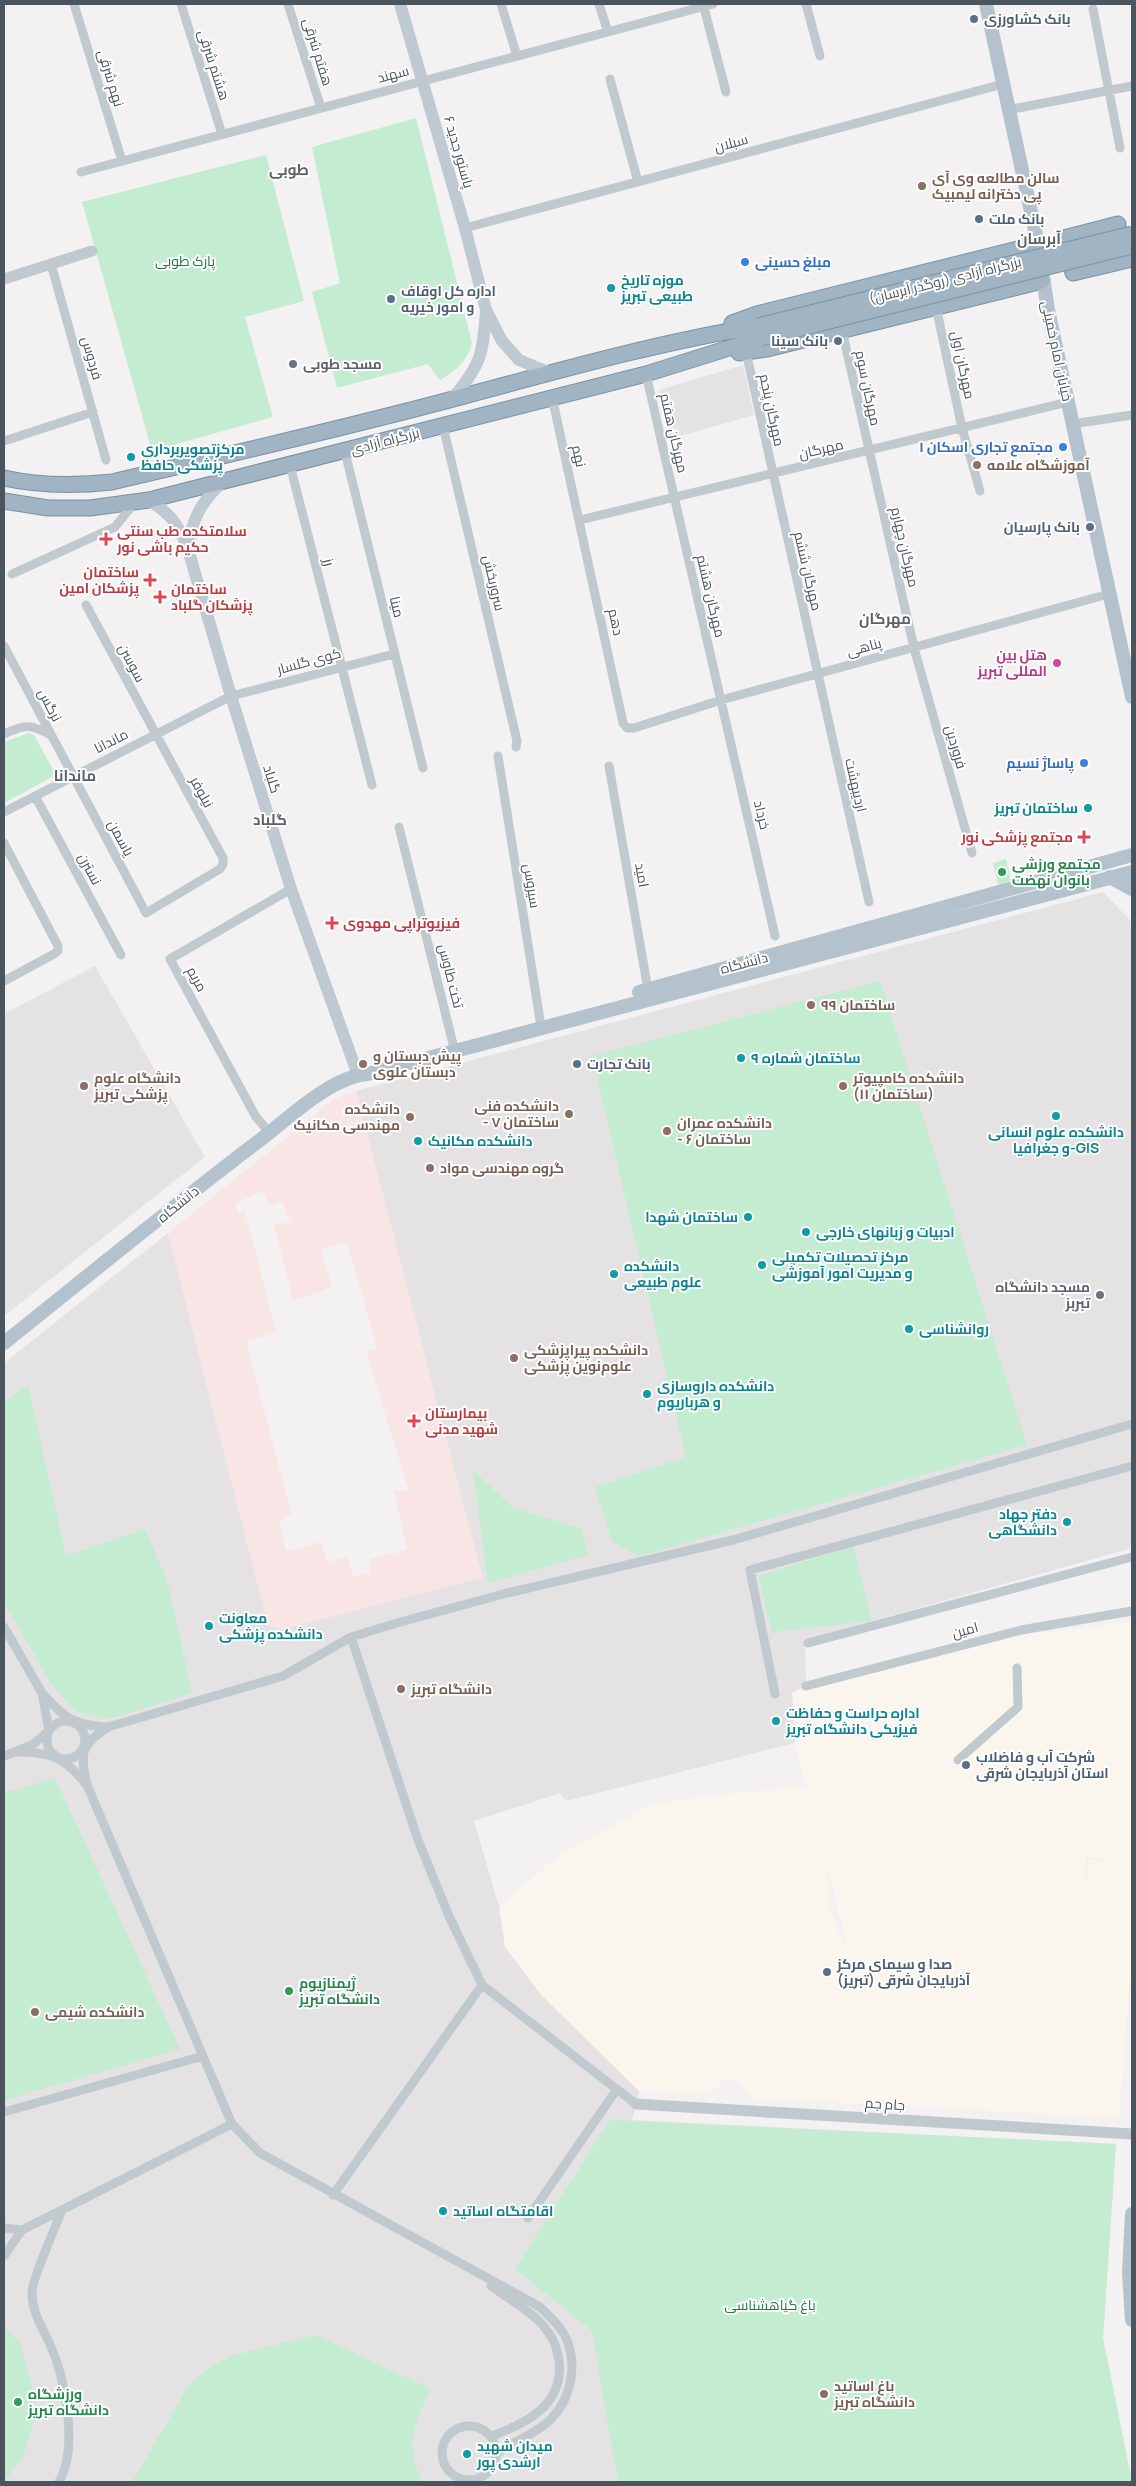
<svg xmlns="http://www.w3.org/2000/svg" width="1136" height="2486" viewBox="0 0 1136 2486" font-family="Manrope,Cairo,sans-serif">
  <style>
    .commercial { fill: #fbf6ed; fill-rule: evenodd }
    .education { fill: #e4e2e3 }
    .medical { fill: #f9e5e5; fill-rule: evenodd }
    .green { fill: #c4ecd1 }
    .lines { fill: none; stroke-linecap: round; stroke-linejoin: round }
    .trunk-casing { stroke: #7992a6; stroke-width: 17 }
    .minor { stroke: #c0c9ce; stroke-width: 9 }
    .tertiary { stroke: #c0c9ce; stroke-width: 11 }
    .secondary { stroke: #bfc9d1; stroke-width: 12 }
    .primary { stroke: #b4c2cd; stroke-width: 14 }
    .trunk { stroke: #a1b4c4; stroke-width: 15 }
    .trunk-bridge-casing { stroke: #7992a6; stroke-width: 17; stroke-linecap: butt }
    .trunk-bridge { stroke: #a1b4c4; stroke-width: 15 }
    .service-dot { fill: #5c6f8a; stroke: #fff; stroke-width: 2 }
    .education-dot { fill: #8d6e63; stroke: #fff; stroke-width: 2 }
    .shop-dot { fill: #3f7fe0; stroke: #fff; stroke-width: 2 }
    .culture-dot { fill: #0f9aa8; stroke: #fff; stroke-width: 2 }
    .worship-dot { fill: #6b7280; stroke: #fff; stroke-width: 2 }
    .health-dot { fill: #e0444e; stroke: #fff; stroke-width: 2 }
    .hotel-dot { fill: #d1479c; stroke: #fff; stroke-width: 2 }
    .leisure-dot { fill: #2e9e5b; stroke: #fff; stroke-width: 2 }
    .labels { text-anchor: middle; stroke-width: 4; stroke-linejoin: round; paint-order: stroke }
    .service-label { font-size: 14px; font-weight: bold; fill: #4e5e75; stroke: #fff; text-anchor: start }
    .street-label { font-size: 14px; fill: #4a555d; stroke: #fff }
    .education-label { font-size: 14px; font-weight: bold; fill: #785e54; stroke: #fff; text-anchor: start }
    .park-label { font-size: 14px; fill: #207946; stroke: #fff }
    .shop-label { font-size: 14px; font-weight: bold; fill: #366cbe; stroke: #fff; text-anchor: end }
    .culture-label { font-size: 14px; font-weight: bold; fill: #0d838f; stroke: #fff; text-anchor: start }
    .worship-label { font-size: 14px; font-weight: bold; fill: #5b616d; stroke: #fff; text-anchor: start }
    .health-label { font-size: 14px; font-weight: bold; fill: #be3a42; stroke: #fff; text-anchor: start }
    .hotel-label { font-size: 14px; font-weight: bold; fill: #b23c85; stroke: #fff; text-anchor: end }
    .leisure-label { font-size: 14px; font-weight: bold; fill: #27864d; stroke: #fff; text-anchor: start }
    .neighbourhood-label { font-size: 15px; font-weight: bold; fill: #5e6265; stroke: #fff }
  </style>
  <rect width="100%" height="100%" fill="#f3f1f1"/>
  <path class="commercial" d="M1132,1622V1948L1119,2118L752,2098L739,2080L724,2079L710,2095L639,2091L542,1996L505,1947L499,1907L558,1856L650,1805L713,1795L806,1787L795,1743L792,1693L1024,1635ZM1086,1857L1125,1861L1088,1860L1084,1916ZM826,1866H827L847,1945L843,1944L830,1907Z"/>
  <path class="education" d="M743,365L754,415L670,439L659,390Z
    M1103,892L1130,920L1132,942V1548L805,1640L806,1686L792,1693L795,1743L566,1801L560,1793L474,1821L499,1907L505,1947L542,1996L639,2091L632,2120L1116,2144L1103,2338L1132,2482H4V1363L168,1233L268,1625L283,1629L482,1577L356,1091Z
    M95,966L205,1157L4,1316V1014Z"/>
  <path class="medical" d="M356,1091L482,1578L283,1629L268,1625L168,1233L334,1099ZM263,1191L269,1206L282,1201L290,1223L274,1224L293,1301L332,1287L321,1250L347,1242L377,1348L366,1351L409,1491H394L407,1550L370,1559L369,1573L353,1577L347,1557L327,1562L321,1542L286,1551L279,1522L291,1513L246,1341L276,1333L245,1211L238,1214L236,1203Z"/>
  <path class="green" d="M416,118L472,343C467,361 456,371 440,380L428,364L337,388L312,292L340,283L312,147Z
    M266,155L304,301L245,317L273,417L152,451L82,202Z
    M29,733L34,735L56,775L4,803V742Z
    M1006,859L1011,881L998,885L993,863Z
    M880,981L1027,1445L640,1556L612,1542L595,1487L686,1457L592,1056Z
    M28,1385L66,1556L145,1529L167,1580L192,1693L110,1719L76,1712L52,1685L4,1603V1402Z
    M473,1470L513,1508L582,1529L588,1555L488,1583Z
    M854,1546L871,1621L772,1632L758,1576Z
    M55,1778L180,2049L4,2100V1793Z
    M610,2120L1116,2144L1103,2338L1132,2482H618L592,2331L515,2269Z
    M4,2325L21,2346L32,2385L34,2419L23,2457L4,2481Z
    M316,2335L431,2389C413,2427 404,2441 422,2482H132L189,2385L205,2371L231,2356Z"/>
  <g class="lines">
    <defs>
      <path id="trunk" d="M1118,224L1064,238L1073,273L1132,259
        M732,323L757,314L1038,244
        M739,353L767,349L1042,281
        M4,478C40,486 75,486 112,482C226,455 341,429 453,399C554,372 655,343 758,326
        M4,501L48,508H90L149,500L646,374L761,338"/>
    </defs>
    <use href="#trunk" class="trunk-casing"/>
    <path class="minor" d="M74,4L122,161
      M181,4L222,134
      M288,4L321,108
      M501,4L517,56
      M599,4L608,32
      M703,4L726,92
      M806,4L820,56
      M1093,9L1120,148
      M610,79L638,182
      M1008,108H1018L1132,86
      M81,172L713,4
      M465,228L1003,84
      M51,264L106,460
      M936,307L962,428L980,491
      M842,330L914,648L972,853
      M746,352L869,902
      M646,374L775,936
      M552,397L623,723L627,728H634L721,700L1109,594
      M1072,424L1132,415
      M443,426L517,741L516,747
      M4,441L93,412
      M345,452L423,768
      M290,465L372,785
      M580,520L1068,402
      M12,574L115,527L135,502
      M4,646L146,913L220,869L223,864V858L86,605
      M4,734C26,724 30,724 51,735
      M498,756L540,1020
      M609,766L648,990
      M35,796L121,955
      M4,812L231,696L394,654
      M399,827L453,1044
      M4,843L58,946V951L54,954L4,981
      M270,1133L256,1117L170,959L291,889
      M4,1627L42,1693L49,1731L32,1745L4,1756
      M808,1643L1132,1557
      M806,1686L1021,1630L1132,1611
      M775,1694L750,1570L1132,1466
      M44,1695C66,1720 75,1725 108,1727
      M47 1740a19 19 0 1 1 38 0a19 19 0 1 1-38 0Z
      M19,1752C51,1752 65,1758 85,1783
      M958,1760L1018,1707L1017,1668
      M482,1985L636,2104
      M4,2112L203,2056
      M333,2195L482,1985L449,1916L418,1840L351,1637
      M528,2218L617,2089
      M4,2228L22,2230
      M4,2256L22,2230L232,2124
      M491,2286C510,2300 535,2313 548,2332C555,2341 557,2350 559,2361C564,2405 527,2423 492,2436
      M442 2453a27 27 0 1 1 54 0a27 27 0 1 1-54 0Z
      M497,2453C514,2441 538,2433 552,2418C570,2399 577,2368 568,2343C563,2328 551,2318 540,2307L260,2153L232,2124L87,1785C80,1752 80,1746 108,1727L283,1676L351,1637L397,1623L507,1593L733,1540L1132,1424
      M59,2482C79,2447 65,2377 49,2342C41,2325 32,2312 32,2292C32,2279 56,2226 62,2210"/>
    <path class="tertiary" d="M4,279L92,251
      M636,2104L1132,2134"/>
    <path class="secondary" d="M400,4L465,228L486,310L502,341L519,360L548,372
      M452,399C481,365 483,355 486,310
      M149,500C170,514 177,522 187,546L231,696L291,889L358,1075
      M187,546C194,517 200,504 221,483"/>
    <path class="primary" d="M986,4L1038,244L1048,310L1132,697
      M1110,877L1132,889
      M639,992L1132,855
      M4,1343C89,1275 173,1206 260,1140C289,1118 330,1077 368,1074L1132,872
      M1132,2214L1129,2272L1132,2320"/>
    <use href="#trunk" class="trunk"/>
    <defs>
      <path id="trunk-bridge" d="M758,326L1132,234
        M761,338L1132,246"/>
    </defs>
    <use href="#trunk-bridge" class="trunk-bridge-casing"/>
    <use href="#trunk-bridge" class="trunk-bridge"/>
  </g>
  <g class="service-dot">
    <circle cx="974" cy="19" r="5"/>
    <circle cx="979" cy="219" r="5"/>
    <circle cx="391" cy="299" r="5"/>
    <circle cx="838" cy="341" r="5"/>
    <circle cx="1090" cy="527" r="5"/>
    <circle cx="577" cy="1064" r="5"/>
    <circle cx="966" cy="1765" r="5"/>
    <circle cx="827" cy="1972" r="5"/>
  </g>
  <g class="education-dot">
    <circle cx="922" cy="186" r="5"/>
    <circle cx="977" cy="465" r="5"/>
    <circle cx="811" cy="1005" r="5"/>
    <circle cx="363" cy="1064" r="5"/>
    <circle cx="84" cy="1086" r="5"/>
    <circle cx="843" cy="1086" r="5"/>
    <circle cx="569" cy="1114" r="5"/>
    <circle cx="410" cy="1117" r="5"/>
    <circle cx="667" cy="1131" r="5"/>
    <circle cx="430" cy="1168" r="5"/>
    <circle cx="514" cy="1358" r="5"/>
    <circle cx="401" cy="1689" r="5"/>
    <circle cx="35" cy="2012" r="5"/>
    <circle cx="824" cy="2394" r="5"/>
  </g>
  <g class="shop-dot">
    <circle cx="745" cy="262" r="5"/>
    <circle cx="1063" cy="447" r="5"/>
    <circle cx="1084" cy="763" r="5"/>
  </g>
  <g class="culture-dot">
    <circle cx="611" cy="288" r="5"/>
    <circle cx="131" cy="457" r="5"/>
    <circle cx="1088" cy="808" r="5"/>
    <circle cx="741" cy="1058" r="5"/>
    <circle cx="1056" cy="1116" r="5"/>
    <circle cx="418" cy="1141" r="5"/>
    <circle cx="748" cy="1217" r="5"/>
    <circle cx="806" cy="1232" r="5"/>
    <circle cx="762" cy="1265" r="5"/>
    <circle cx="614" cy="1274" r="5"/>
    <circle cx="909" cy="1329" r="5"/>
    <circle cx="647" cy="1394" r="5"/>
    <circle cx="1067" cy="1522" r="5"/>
    <circle cx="209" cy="1626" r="5"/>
    <circle cx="776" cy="1721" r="5"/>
    <circle cx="443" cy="2211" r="5"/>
    <circle cx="467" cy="2454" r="5"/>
  </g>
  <g class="worship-dot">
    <circle cx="293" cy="364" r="5"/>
    <circle cx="1100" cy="1295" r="5"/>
  </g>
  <g class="health-dot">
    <path d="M103.5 531.5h5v5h5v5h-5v5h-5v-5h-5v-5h5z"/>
    <path d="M147.5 572.5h5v5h5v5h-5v5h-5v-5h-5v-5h5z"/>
    <path d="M157.5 589.5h5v5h5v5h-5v5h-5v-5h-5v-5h5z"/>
    <path d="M1081.5 829.5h5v5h5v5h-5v5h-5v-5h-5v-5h5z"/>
    <path d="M329.5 915.5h5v5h5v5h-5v5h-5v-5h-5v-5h5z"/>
    <path d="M411.5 1413.5h5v5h5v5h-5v5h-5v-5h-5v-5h5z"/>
  </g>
  <circle class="hotel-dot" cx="1057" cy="663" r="5"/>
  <g class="leisure-dot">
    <circle cx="1002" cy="872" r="5"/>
    <circle cx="289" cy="1991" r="5"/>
    <circle cx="18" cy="2402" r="5"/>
  </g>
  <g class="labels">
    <g class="service-label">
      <text x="984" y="24">بانک کشاورزی</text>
      <text x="989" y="224">بانک ملت</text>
      <text x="401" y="296">اداره کل اوقاف<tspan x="401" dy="16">و امور خیریه</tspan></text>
      <text x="828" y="346" text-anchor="end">بانک سینا</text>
      <text x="1080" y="532" text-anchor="end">بانک پارسیان</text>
      <text x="587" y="1069">بانک تجارت</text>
      <text x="976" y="1762">شرکت آب و فاضلاب<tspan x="976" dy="16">استان آذربایجان شرقی</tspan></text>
      <text x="837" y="1969">صدا و سیمای مرکز<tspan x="837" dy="16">آذربایجان شرقی (تبریز)</tspan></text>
    </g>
    <g class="street-label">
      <text transform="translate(318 52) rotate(73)" y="5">هفتم شرقی</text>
      <text transform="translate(214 65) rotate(72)" y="5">هشتم شرقی</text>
      <text transform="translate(393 74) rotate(-15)" y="5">سهند</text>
      <text transform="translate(111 78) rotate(73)" y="5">نهم شرقی</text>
      <text transform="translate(731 143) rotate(-15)" y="5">سبلان</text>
      <text transform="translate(459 152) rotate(74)" y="5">پاستور جدید ۶</text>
      <text transform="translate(945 280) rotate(-14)" y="5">بزرگراه آزادی (روگذر آبرسان)</text>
      <text transform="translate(1057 351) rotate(78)" y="5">خیابان امام خمینی</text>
      <text transform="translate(92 358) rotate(74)" y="5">فردوس</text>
      <text transform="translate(963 365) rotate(78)" y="5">مهرگان اول</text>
      <text transform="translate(868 388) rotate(78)" y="5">مهرگان سوم</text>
      <text transform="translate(772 410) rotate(78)" y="5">مهرگان پنجم</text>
      <text transform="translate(674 433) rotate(77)" y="5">مهرگان هفتم</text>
      <text transform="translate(385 441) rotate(-15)" y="5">بزرگراه آزادی</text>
      <text transform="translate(821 449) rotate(-13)" y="5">مهرگان</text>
      <text transform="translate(579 456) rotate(77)" y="5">نهم</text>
      <text transform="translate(905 547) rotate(77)" y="5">مهرگان چهارم</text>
      <text transform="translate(329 562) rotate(76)" y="5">رز</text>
      <text transform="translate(808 571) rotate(77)" y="5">مهرگان ششم</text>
      <text transform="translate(494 583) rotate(77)" y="5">سروربخش</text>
      <text transform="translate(711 596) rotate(77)" y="5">مهرگان هشتم</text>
      <text transform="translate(397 607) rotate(76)" y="5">مینا</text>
      <text transform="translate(616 622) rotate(78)" y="5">دهم</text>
      <text transform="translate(864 647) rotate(-15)" y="5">پناهی</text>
      <text transform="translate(309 661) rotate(-15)" y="5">کوی گلسار</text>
      <text transform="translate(132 663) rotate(62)" y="5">سوسن</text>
      <text transform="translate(50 705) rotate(62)" y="5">نرگس</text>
      <text transform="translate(111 741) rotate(-27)" y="5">ماندانا</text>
      <text transform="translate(956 747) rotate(74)" y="5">فروردین</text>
      <text transform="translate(272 779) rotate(73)" y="5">گلباد</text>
      <text transform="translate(856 785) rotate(77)" y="5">اردیبهشت</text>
      <text transform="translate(202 792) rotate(61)" y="5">نیلوفر</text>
      <text transform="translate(762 815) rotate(77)" y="5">خرداد</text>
      <text transform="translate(121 838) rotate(62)" y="5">یاسمن</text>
      <text transform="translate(90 869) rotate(62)" y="5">نسترن</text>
      <text transform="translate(642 875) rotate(80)" y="5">امید</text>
      <text transform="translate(532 886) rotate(81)" y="5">سیروس</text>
      <text transform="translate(744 963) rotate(-15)" y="5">دانشگاه</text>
      <text transform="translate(451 976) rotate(76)" y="5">تخت طاوس</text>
      <text transform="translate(197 979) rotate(61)" y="5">مریم</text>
      <text transform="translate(178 1204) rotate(-39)" y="5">دانشگاه</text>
      <text transform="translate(965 1630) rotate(-15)" y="5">امین</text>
      <text transform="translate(885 2104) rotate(4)" y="5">جام جم</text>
    </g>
    <g class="education-label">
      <text x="932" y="183">سالن مطالعه وی آی<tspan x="932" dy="16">پی دخترانه لیمبیک</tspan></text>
      <text x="987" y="470">آموزشگاه علامه</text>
      <text x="821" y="1010">ساختمان ۹۹</text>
      <text x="373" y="1061">پیش دبستان و<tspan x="373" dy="16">دبستان علوی</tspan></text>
      <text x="94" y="1083">دانشگاه علوم<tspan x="94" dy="16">پزشکی تبریز</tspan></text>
      <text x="853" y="1083">دانشکده کامپیوتر<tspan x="853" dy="16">(ساختمان ۱۱)</tspan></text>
      <text x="559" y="1111" text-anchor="end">دانشکده فنی<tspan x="559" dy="16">- ساختمان ۷</tspan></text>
      <text x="400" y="1114" text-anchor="end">دانشکده<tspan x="400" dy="16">مهندسی مکانیک</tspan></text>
      <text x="677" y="1128">دانشکده عمران<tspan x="677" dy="16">- ساختمان ۶</tspan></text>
      <text x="440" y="1173">گروه مهندسی مواد</text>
      <text x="524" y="1355">دانشکده پیراپزشکی<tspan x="524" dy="16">علوم‌نوین پزشکی</tspan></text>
      <text x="411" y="1694">دانشگاه تبریز</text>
      <text x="45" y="2017">دانشکده شیمی</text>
      <text x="834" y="2391">باغ اساتید<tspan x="834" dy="16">دانشگاه تبریز</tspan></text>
    </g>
    <g class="park-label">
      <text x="185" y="266">پارک طوبی</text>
      <text x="770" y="2310">باغ گیاهشناسی</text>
    </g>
    <g class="shop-label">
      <text x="755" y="267" text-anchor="start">مبلغ حسینی</text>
      <text x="1053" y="452">مجتمع تجاری اسکان ۱</text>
      <text x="1074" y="768">پاساژ نسیم</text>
    </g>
    <g class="culture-label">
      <text x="621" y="285">موزه تاریخ<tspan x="621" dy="16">طبیعی تبریز</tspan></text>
      <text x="141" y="454">مرکزتصویربرداری<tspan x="141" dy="16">پزشکی حافظ</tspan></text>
      <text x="1078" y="813" text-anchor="end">ساختمان تبریز</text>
      <text x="751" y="1063">ساختمان شماره ۹</text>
      <text x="1056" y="1137" text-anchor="middle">دانشکده علوم انسانی<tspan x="1056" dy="16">و جغرافیا-GIS</tspan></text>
      <text x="428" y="1146">دانشکده مکانیک</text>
      <text x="738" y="1222" text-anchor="end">ساختمان شهدا</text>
      <text x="816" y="1237">ادبیات و زبانهای خارجی</text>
      <text x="772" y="1262">مرکز تحصیلات تکمیلی<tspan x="772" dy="16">و مدیریت امور آموزشی</tspan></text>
      <text x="624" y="1271">دانشکده<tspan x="624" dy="16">علوم طبیعی</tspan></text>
      <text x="919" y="1334">روانشناسی</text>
      <text x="657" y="1391">دانشکده داروسازی<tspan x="657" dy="16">و هرباریوم</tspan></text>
      <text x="1057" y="1519" text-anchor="end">دفتر جهاد<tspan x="1057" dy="16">دانشگاهی</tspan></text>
      <text x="219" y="1623">معاونت<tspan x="219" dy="16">دانشکده پزشکی</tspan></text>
      <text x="786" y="1718">اداره حراست و حفاظت<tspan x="786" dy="16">فیزیکی دانشگاه تبریز</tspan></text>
      <text x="453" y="2216">اقامتگاه اساتید</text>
      <text x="477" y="2451">میدان شهید<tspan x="477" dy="16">ارشدی پور</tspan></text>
    </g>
    <g class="worship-label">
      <text x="303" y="369">مسجد طوبی</text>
      <text x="1090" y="1292" text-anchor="end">مسجد دانشگاه<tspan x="1090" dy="16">تبربز</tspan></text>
    </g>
    <g class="health-label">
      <text x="117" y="536">سلامتکده طب سنتی<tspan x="117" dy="16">حکیم باشی نور</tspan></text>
      <text x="139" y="577" text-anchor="end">ساختمان<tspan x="139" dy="16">پزشکان امین</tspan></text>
      <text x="171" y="594">ساختمان<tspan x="171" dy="16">پزشکان گلباد</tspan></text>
      <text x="1073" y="842" text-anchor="end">مجتمع پزشکی نور</text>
      <text x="343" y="928">فیزیوتراپی مهدوی</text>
      <text x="425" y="1418">بیمارستان<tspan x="425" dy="16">شهید مدنی</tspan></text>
    </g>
    <g class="hotel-label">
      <text x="1047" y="660">هتل بین<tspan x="1047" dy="16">المللی تبریز</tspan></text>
    </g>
    <g class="leisure-label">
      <text x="1012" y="869">مجتمع ورزشی<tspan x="1012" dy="16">بانوان نهضت</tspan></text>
      <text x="299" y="1988">ژیمنازیوم<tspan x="299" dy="16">دانشگاه تبریز</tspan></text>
      <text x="28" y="2399">ورزشگاه<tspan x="28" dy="16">دانشگاه تبریز</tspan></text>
    </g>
    <g class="neighbourhood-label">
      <text x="289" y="175">طوبی</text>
      <text x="1039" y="244">آبرسان</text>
      <text x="885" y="624">مهرگان</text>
      <text x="75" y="781">ماندانا</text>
      <text x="270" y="825">گلباد</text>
    </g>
  </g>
  <rect width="1136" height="2486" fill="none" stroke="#4a555d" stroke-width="10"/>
</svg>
